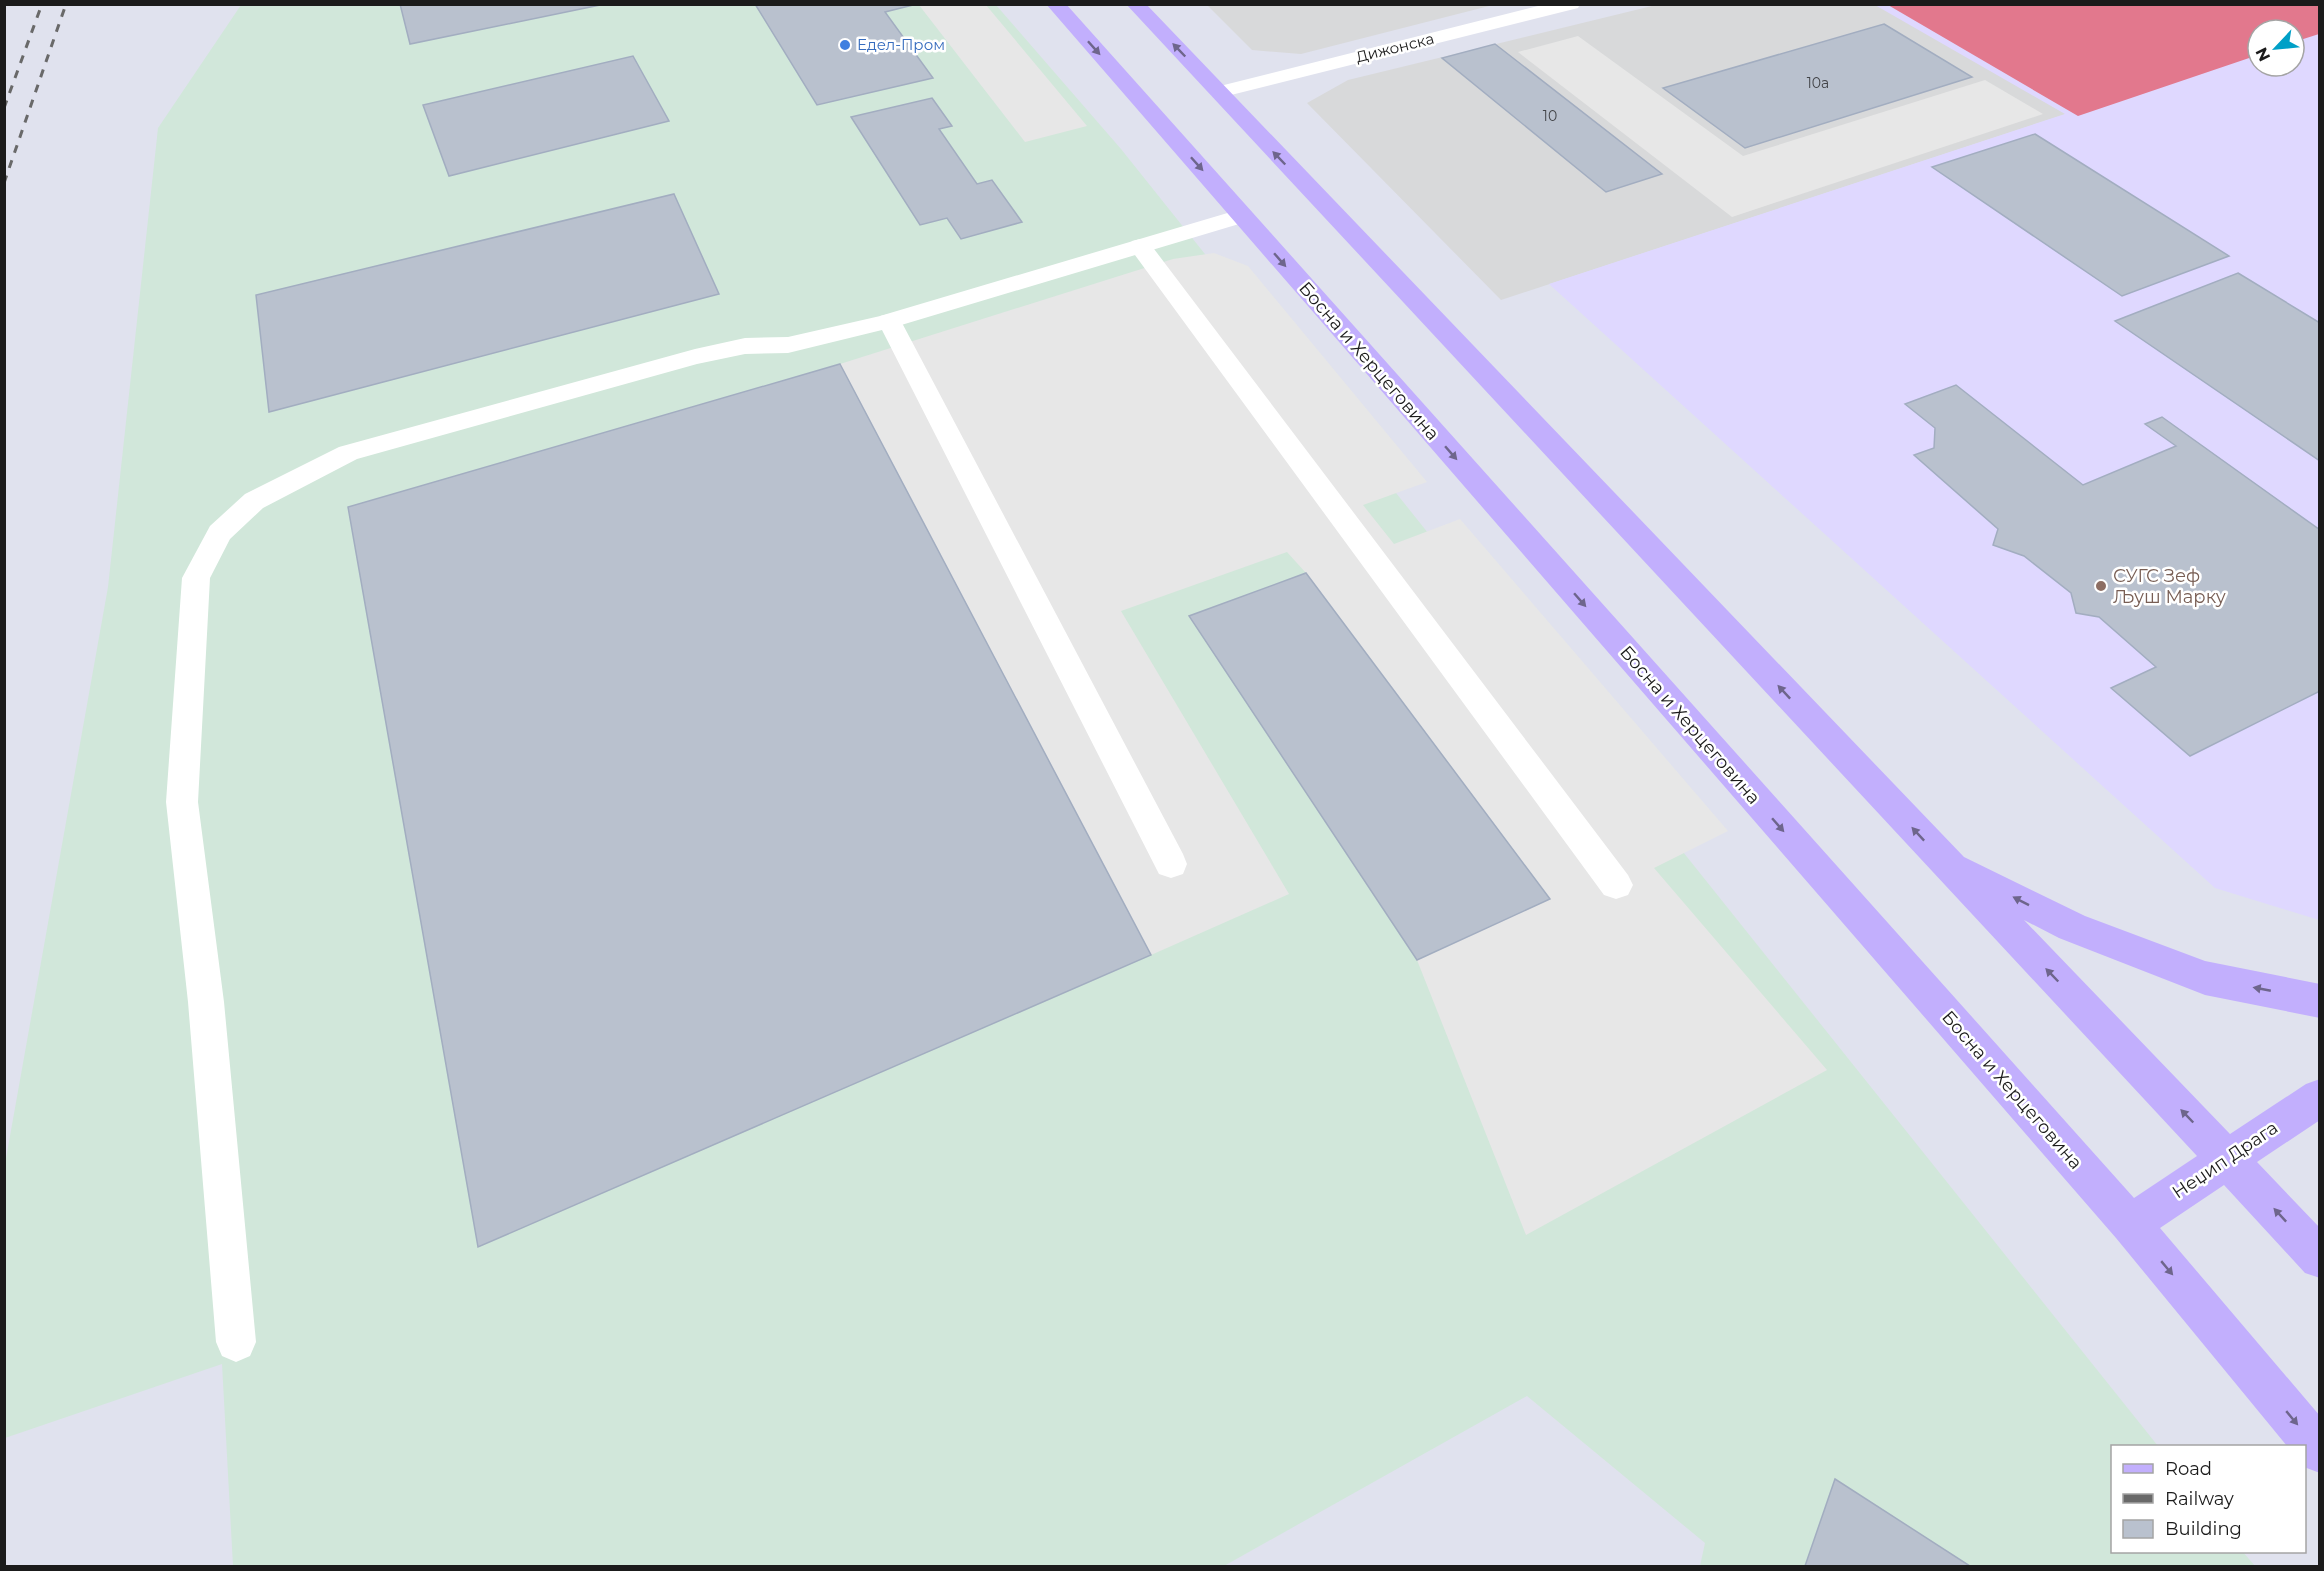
<svg xmlns="http://www.w3.org/2000/svg" width="2324" height="1571" viewBox="0 0 2324 1571" font-family="Montserrat,sans-serif">
  <style>
    .residential { fill: #d8d9da }
    .industrial { fill: #d1e7da }
    .education { fill: #dfd8ff; fill-rule: evenodd }
    .pitch { fill: #e2788d }
    .parking { fill: #e7e7e7 }
    .building { fill: #b9c1ce; stroke: #a2adc0; stroke-width: 1.5 }
    .lines { fill: none; stroke-linecap: round; stroke-linejoin: round }
    .lane { fill: #fff; fill-rule: evenodd }
    .street { fill: #fff; fill-rule: evenodd }
    .secondary { fill: #c2affd; fill-rule: evenodd }
    .rail { stroke: #696969; stroke-width: 3; stroke-dasharray: 8 8; stroke-linecap: butt }
    .oneway { fill: #6e658c }
    .shop-dot { fill: #3f7fe0; stroke: #fff; stroke-width: 2 }
    .education-dot { fill: #8d6e63; stroke: #fff; stroke-width: 2 }
    .labels { text-anchor: middle; stroke-width: 5; stroke-linejoin: round; paint-order: stroke }
    .far-number-label { font-size: 14px; fill: #424448 }
    .far-shop-label { font-size: 15px; fill: #366cbe; stroke: #fff; text-anchor: start }
    .far-street-label { font-size: 15px; fill: #1b1b1b; stroke: #fff }
    .street-label { font-size: 18px; fill: #1b1b1b; stroke: #fff }
    .education-label { font-size: 18px; fill: #785e54; stroke: #fff; text-anchor: start }
  </style>
  <rect width="100%" height="100%" fill="#e0e2ee"/>
  <path class="residential" d="M1875,4L2066,114L1501,300L1307,103L1348,80L1656,5Z
    M1207,5H1493L1301,54L1252,50Z"/>
  <path class="industrial" d="M241,5H996L1121,149L2158,1446H2112V1552H2243L2255,1566H1700L1705,1543L1527,1396L1224,1566H233L222,1364L5,1438V1164L108,587L158,128Z"/>
  <path class="education" d="M1875,5H2319V920L2215,888L1549,284L2065,114ZM2258,30H2294V66H2258Z"/>
  <path class="pitch" d="M1888,5H2319V34L2294,42V30H2258V55L2078,116Z"/>
  <path class="parking" d="M919,5H986L1087,126L1025,142Z
    M1578,36L1743,156L1985,80L2043,114L1732,217L1518,52Z
    M1214,253L1248,266L1427,482L1363,505L1394,544L1460,519L1728,831L1654,868L1827,1070L1526,1235L1417,960L1549,898L1306,573L1287,552L1121,611L1289,894L1151,955L840,364L1173,259Z"/>
  <path class="building" d="M400,4H605L410,44Z
    M755,4H917L885,12L933,78L817,105Z
    M1884,24L1972,77L1745,148L1663,88Z
    M1495,44L1662,174L1606,192L1442,58Z
    M633,56L669,121L449,176L423,105Z
    M932,98L952,126L939,129L977,184L992,180L1022,222L961,239L947,218L920,225L851,117Z
    M2035,134L2229,256L2122,296L1932,167Z
    M674,194L719,294L269,412L256,295Z
    M2238,273L2320,323V461L2115,321Z
    M840,364L1151,955L478,1247L348,507Z
    M1956,385L2083,485L2176,446L2145,424L2162,417L2320,530V691L2190,756L2111,688L2156,667L2099,617L2076,613L2071,593L2024,556L1993,545L1998,529L1914,455L1934,448L1935,428L1905,404Z
    M1306,573L1550,899L1417,960L1189,616Z
    M1835,1479L1970,1566H1805Z"/>
  <g class="lines">
    <path class="lane" d="M1140,239L1148,241L1628,875L1633,885L1628,895L1616,899L1604,895L1132,251L1129,246L1132,241Z
      M889,314L897,316L901,321L1183,854L1187,864L1183,874L1171,878L1159,874L882,330L788,353L745,354L697,364L357,459L263,508L230,539L210,578L198,802L224,1002L256,1342L250,1356L236,1362L222,1356L216,1342L188,1002L166,802L182,578L210,526L245,494L339,447L695,349L745,338L788,337Z"/>
    <path class="street" d="M1546,4H1580L1578,8L1219,98L1212,96L1209,92L1212,88Z
      M1241,209L1249,211L1253,216L1249,221L898,326L889,329L880,326L877,321L880,316Z"/>
    <path class="secondary" d="M1046,4H1066L2134,1198L2197,1156L1126,4H1146L1964,857L2085,916L2205,961L2320,984V1018L2205,995L2059,938L2024,920L2230,1134L2306,1084L2320,1079V1120L2257,1162L2320,1228V1278L2305,1273L2224,1185L2160,1228L2320,1416V1473L2304,1467V1446H2287L2116,1238Z"/>
    <path class="rail" d="M4,108L42,4
      M4,183L66,4"/>
  </g>
  <defs><path id="oneway-solid" d="M-6-.8H1V-3.2L6.5 0L1 3.2V.8H-6Z" transform="scale(1.5)"/></defs>
  <g class="oneway">
    <use href="#oneway-solid" transform="translate(1094 48) rotate(48)"/>
    <use href="#oneway-solid" transform="translate(1179 50) rotate(-134)"/>
    <use href="#oneway-solid" transform="translate(1279 158) rotate(-134)"/>
    <use href="#oneway-solid" transform="translate(1197 164) rotate(48)"/>
    <use href="#oneway-solid" transform="translate(1280 260) rotate(49)"/>
    <use href="#oneway-solid" transform="translate(1451 453) rotate(49)"/>
    <use href="#oneway-solid" transform="translate(1580 600) rotate(49)"/>
    <use href="#oneway-solid" transform="translate(1784 692) rotate(-133)"/>
    <use href="#oneway-solid" transform="translate(1778 825) rotate(49)"/>
    <use href="#oneway-solid" transform="translate(1918 834) rotate(-133)"/>
    <use href="#oneway-solid" transform="translate(2021 901) rotate(-153)"/>
    <use href="#oneway-solid" transform="translate(2052 975) rotate(-134)"/>
    <use href="#oneway-solid" transform="translate(2262 989) rotate(-169)"/>
    <use href="#oneway-solid" transform="translate(2187 1116) rotate(-134)"/>
    <use href="#oneway-solid" transform="translate(2280 1215) rotate(-133)"/>
    <use href="#oneway-solid" transform="translate(2167 1268) rotate(50)"/>
    <use href="#oneway-solid" transform="translate(2292 1418) rotate(50)"/>
  </g>
  <circle class="shop-dot" cx="845" cy="45" r="6"/>
  <circle class="education-dot" cx="2101" cy="586" r="6"/>
  <g class="labels">
    <g class="far-number-label">
      <text x="1818" y="88">10а</text>
      <text x="1550" y="121">10</text>
    </g>
    <g class="far-shop-label">
      <text x="857" y="50">Едел-Пром</text>
    </g>
    <g class="far-street-label">
      <text transform="translate(1395 48) rotate(-14)" y="5">Дижонска</text>
    </g>
    <g class="street-label">
      <text transform="translate(1369 361) rotate(49)" y="6">Босна и Херцеговина</text>
      <text transform="translate(1690 725) rotate(49)" y="6">Босна и Херцеговина</text>
      <text transform="translate(2012 1090) rotate(49)" y="6">Босна и Херцеговина</text>
      <text transform="translate(2225 1160) rotate(-34)" y="6">Неџип Драга</text>
    </g>
    <g class="education-label">
      <text x="2113" y="582">СУГС Зеф<tspan x="2113" dy="21">Љуш Марку</tspan></text>
    </g>
  </g>
  <rect width="2324" height="1571" fill="none" stroke="#1b1b1b" stroke-width="12"/>
  <rect x="2111" y="1445" width="195" height="108" fill="#ffffff" stroke="#a4a4a4" stroke-width="1.5"/>
  <rect x="2123" y="1464" width="30" height="9" fill="#c2affd" stroke="#a4a4a4" stroke-width="1.5"/>
  <text x="2165" y="1475" font-size="18" fill="#1b1b1b">Road</text>
  <rect x="2123" y="1494" width="30" height="9" fill="#696969" stroke="#a4a4a4" stroke-width="1.5"/>
  <text x="2165" y="1505" font-size="18" fill="#1b1b1b">Railway</text>
  <rect x="2123" y="1520" width="30" height="18" fill="#b9c1ce" stroke="#a4a4a4" stroke-width="1.5"/>
  <text x="2165" y="1535" font-size="18" fill="#1b1b1b">Building</text>
  <g transform="translate(2276 48) rotate(244)"><circle r="28" fill="#ffffff" stroke="#a4a4a4" stroke-width="1.5"/>
  <path d="M0-4.5L10 22L0 15L-10 22Z" fill="#00a0c7"/>
  <text y="-9" font-size="16" font-weight="bold" text-anchor="middle" fill="#1b1b1b">N</text>
  </g>
</svg>
